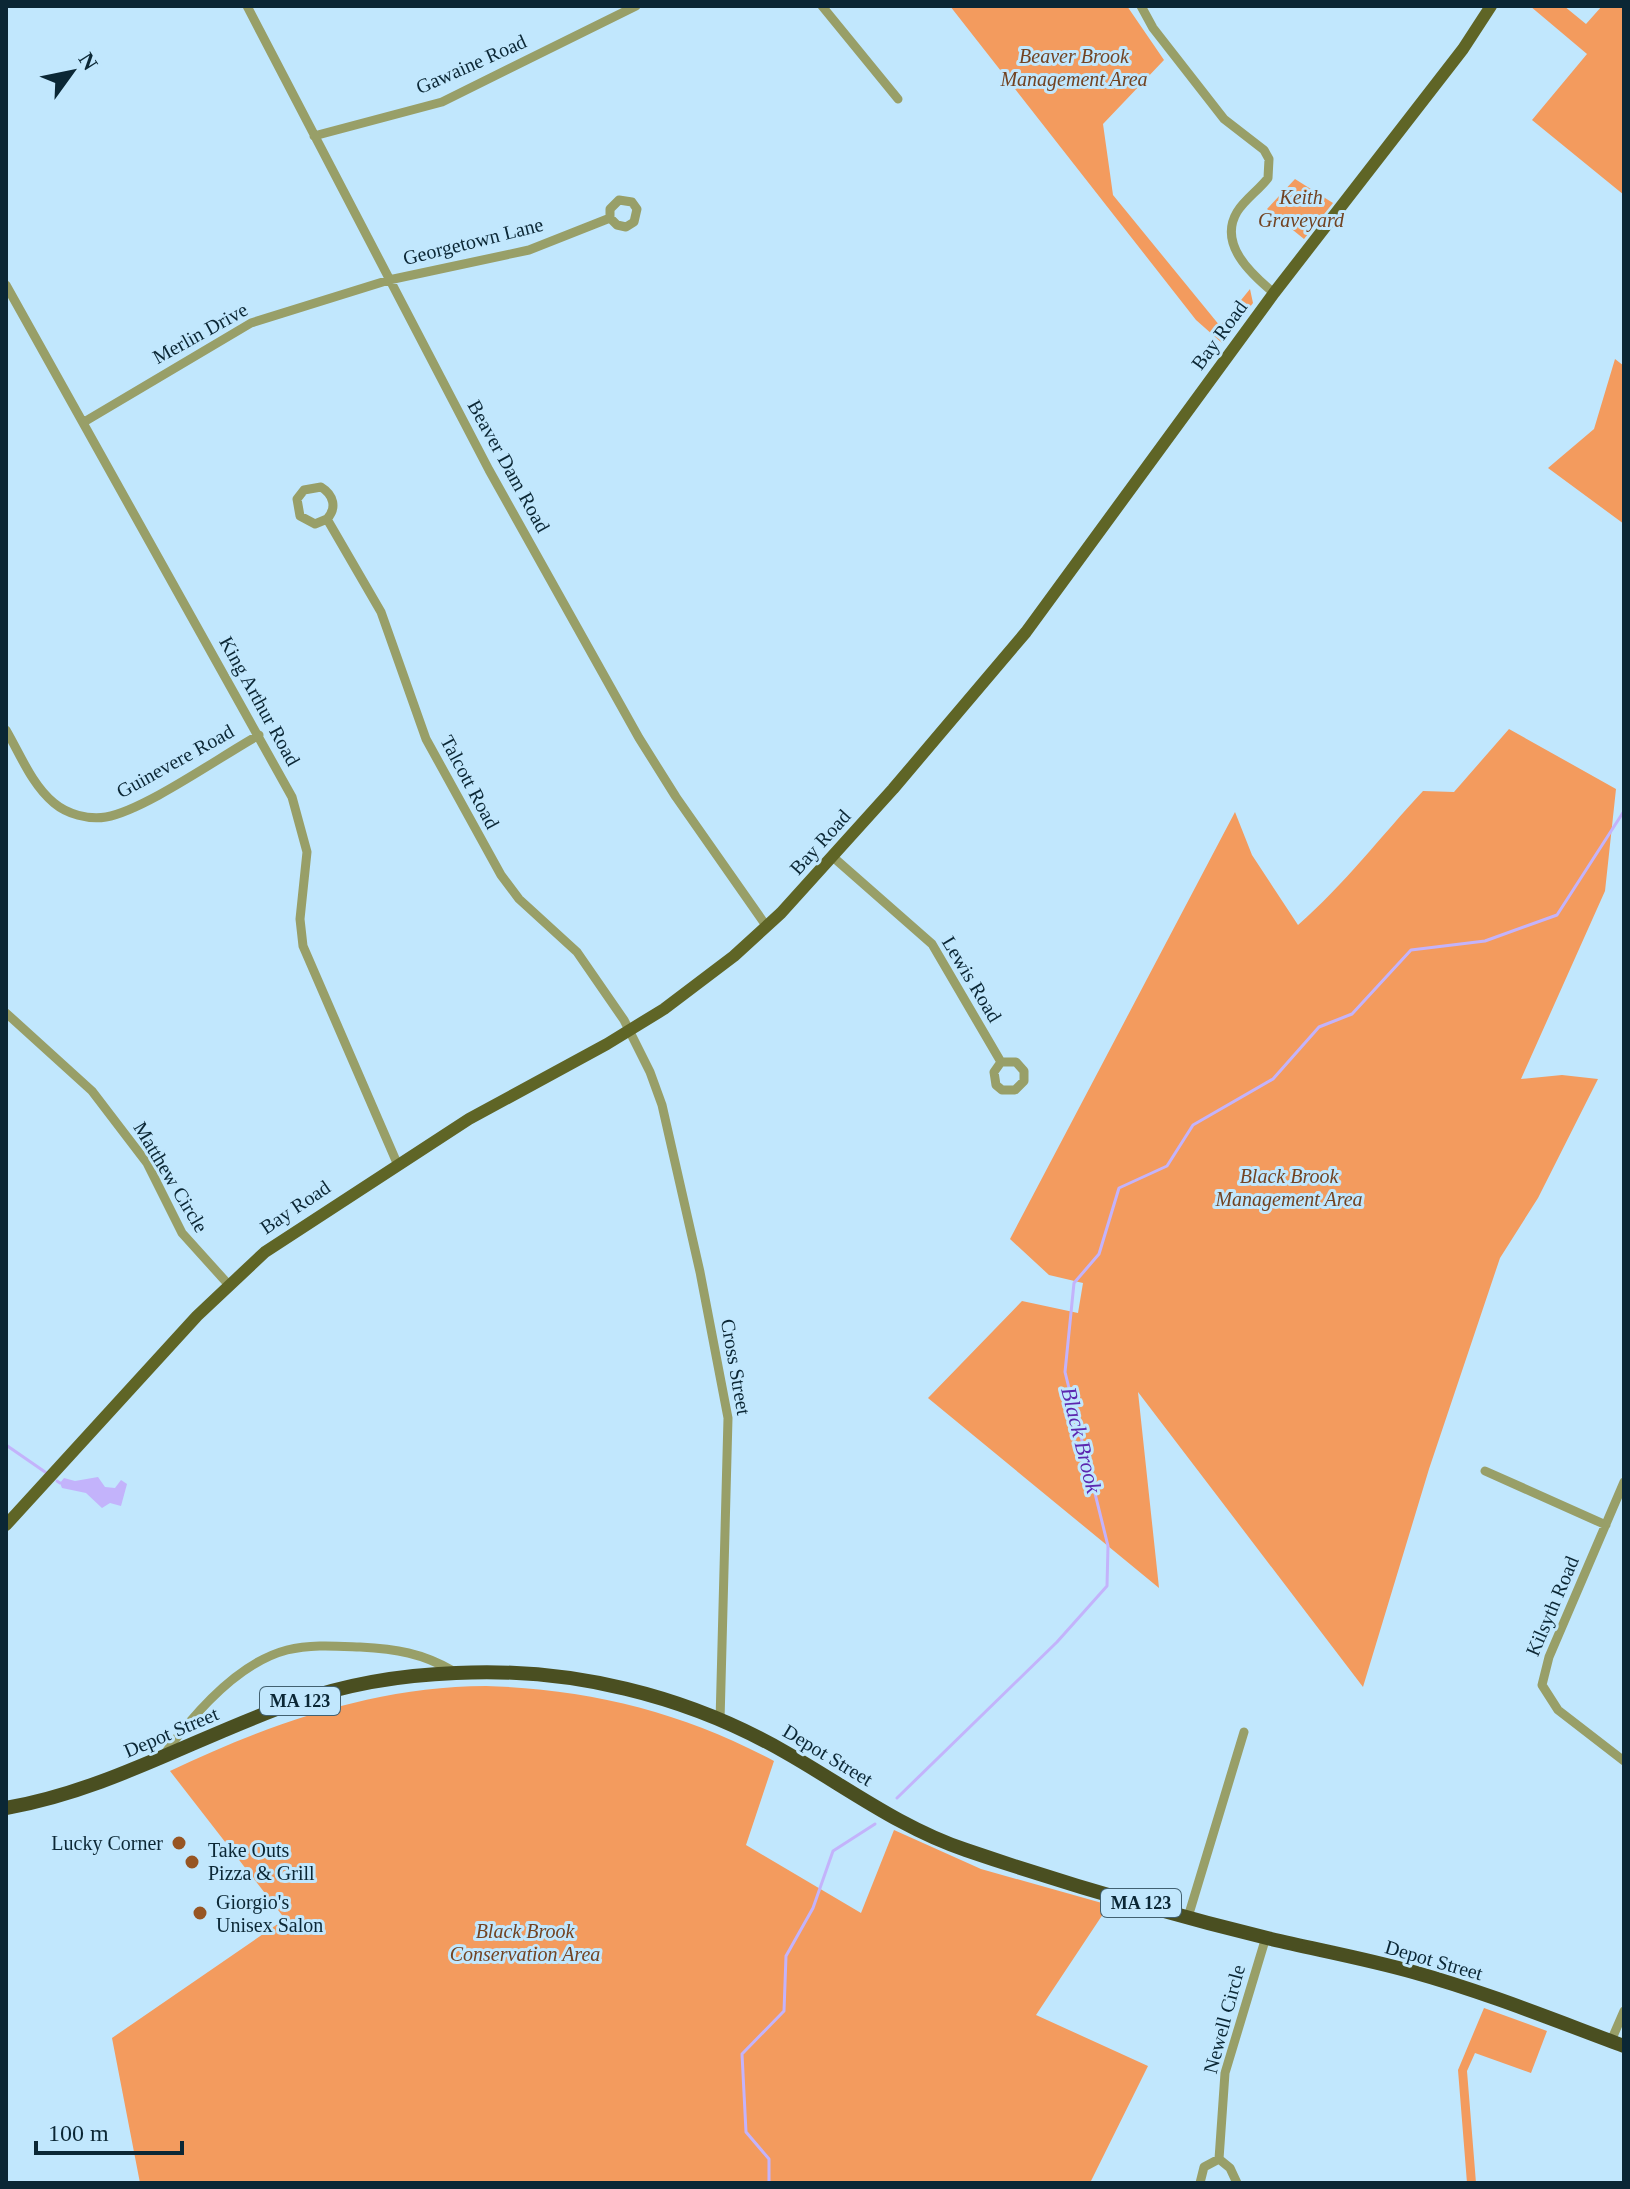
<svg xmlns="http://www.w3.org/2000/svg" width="1630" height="2189" viewBox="0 0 1630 2189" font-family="'Times New Roman',serif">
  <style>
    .green { fill: #f39b5e }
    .water { fill: #c3b3fb }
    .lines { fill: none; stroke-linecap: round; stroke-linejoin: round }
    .stream { stroke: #c3b3fb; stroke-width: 3 }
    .minor { stroke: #989f68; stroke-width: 9 }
    .major { stroke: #5f6526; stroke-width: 12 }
    .highway { stroke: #4a4f21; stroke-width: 14 }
    .poi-dot { fill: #975523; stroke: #c1e7fd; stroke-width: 3 }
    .labels { text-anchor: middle; stroke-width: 6; stroke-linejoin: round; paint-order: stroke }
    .shield { fill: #c1e7fd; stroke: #426171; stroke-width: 2 }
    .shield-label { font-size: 18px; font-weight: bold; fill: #0b2735 }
    .park-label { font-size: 20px; font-style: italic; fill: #724322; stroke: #c1e7fd }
    .street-label { font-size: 20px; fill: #0b2735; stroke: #c1e7fd }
    .poi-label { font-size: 20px; fill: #0b2735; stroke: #c1e7fd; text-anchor: start }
    .water-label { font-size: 22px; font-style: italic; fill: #5c27b0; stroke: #c1e7fd }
  </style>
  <rect width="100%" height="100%" fill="#c1e7fd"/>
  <path class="green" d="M950,6H1127L1164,60L1103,124L1113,195L1220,326L1250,289L1253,303L1222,343L1196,320Z
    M1530,6H1564L1586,24L1602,6H1624V195L1532,120L1587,54Z
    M1295,179L1333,203L1304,239L1267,209Z
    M1615,359L1624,366V524L1548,468L1594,429Z
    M1509,729L1616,789L1605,891L1521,1079L1562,1075L1598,1079L1538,1198L1500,1258L1429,1469L1363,1687L1138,1392L1159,1588L928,1398L1022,1301L1078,1313L1083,1283L1049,1275L1010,1239L1235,812L1252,855L1298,925C1345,884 1381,836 1423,791L1454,792Z
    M486,1686C588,1689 683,1712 774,1761L746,1845L861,1913L894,1830L981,1869L1109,1905L1036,2015L1148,2066L1090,2183H140L112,2038L285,1919L170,1771C272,1723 372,1687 486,1686Z
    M1484,2008L1547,2031L1531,2073L1475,2053L1467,2071L1476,2183H1467L1458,2070Z"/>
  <path class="water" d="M98,1477L105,1487L115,1488L121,1480L127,1484L121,1506L110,1503L102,1508L86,1493L62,1488L60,1483L64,1478L75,1481Z"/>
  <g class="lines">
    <path class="stream" d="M6,1445L48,1474
      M57,1481L60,1483
      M897,1798L1057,1642L1107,1586L1108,1546L1065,1372L1074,1283L1099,1254L1119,1188L1167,1166L1193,1125L1273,1079L1319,1027L1352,1014L1411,950L1485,941L1557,915L1624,811
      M769,2183V2159L746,2132L742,2054L784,2011L786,1956L813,1908L833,1851L875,1824"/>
    <path class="minor" d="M247,6L489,470L639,738L676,797L767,927
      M822,6L898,99
      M1141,6L1153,28L1224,119L1264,150L1269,159L1268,178C1259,190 1245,199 1237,212C1218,244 1251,274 1274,293
      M314,136L442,102L636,6
      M6,285L292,797L307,852L300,919L303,946L397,1163
      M84,422L251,323L389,280L529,250L610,218L617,225L626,227L634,222L637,209L632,202L619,200L610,209V218
      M327,519L315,524L300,516L297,499L304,490L321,487C334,495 337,508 327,519L381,612L426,739L501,875L519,899L577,952L624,1020L650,1072L662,1105L700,1272L728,1418L720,1721
      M6,730C20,754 32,785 54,803C67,814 88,820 106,817C145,810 221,756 259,735
      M833,857L932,944L1001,1062L994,1072L996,1085L1002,1090H1015L1024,1081V1071L1016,1062H1001
      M6,1013L92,1091L147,1163L182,1233L228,1284
      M1485,1471L1606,1525
      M1624,1482L1549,1657L1542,1685L1558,1710L1624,1761
      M163,1756C192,1716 237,1663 287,1650C311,1644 336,1646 360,1647C396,1649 422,1653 453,1671
      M1188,1917L1244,1732
      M1611,2041L1624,2011
      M1219,2159L1225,2073L1266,1937
      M1200,2183L1204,2167L1219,2159L1230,2168L1237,2183"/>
    <path class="major" d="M6,1525L197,1316L265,1252L469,1119L607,1044L664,1009L734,956L781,913L893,789L1026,632L1274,293L1463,49L1491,6"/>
    <path class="highway" d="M6,1808C109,1790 198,1736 296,1702C347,1684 401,1675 456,1673C570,1667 686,1695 785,1752C845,1786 900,1828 966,1850C1066,1884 1169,1914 1271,1939C1318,1950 1367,1959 1413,1972C1485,1992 1554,2020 1624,2046"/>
  </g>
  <g class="poi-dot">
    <circle cx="179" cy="1843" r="8"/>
    <circle cx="192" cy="1862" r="8"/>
    <circle cx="200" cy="1913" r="8"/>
  </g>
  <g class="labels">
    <g class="shield">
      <rect x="260" y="1687" width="80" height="28" rx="6"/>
      <rect x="1101" y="1889" width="80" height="28" rx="6"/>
    </g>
    <g class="shield-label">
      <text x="300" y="1707">MA 123</text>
      <text x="1141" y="1909">MA 123</text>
    </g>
    <g class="park-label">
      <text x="1074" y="63">Beaver Brook<tspan x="1074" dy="23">Management Area</tspan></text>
      <text x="1301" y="204">Keith<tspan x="1301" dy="23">Graveyard</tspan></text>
      <text x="1289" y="1183">Black Brook<tspan x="1289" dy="23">Management Area</tspan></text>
      <text x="525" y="1938">Black Brook<tspan x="525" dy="23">Conservation Area</tspan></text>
    </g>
    <g class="street-label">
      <text transform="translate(471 64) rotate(-24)" y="7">Gawaine Road</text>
      <text transform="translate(473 241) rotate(-14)" y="7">Georgetown Lane</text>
      <text transform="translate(200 333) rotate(-29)" y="7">Merlin Drive</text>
      <text transform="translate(1219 335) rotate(-54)" y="7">Bay Road</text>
      <text transform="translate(509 466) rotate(61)" y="7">Beaver Dam Road</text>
      <text transform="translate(260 701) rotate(61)" y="7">King Arthur Road</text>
      <text transform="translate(175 761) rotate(-29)" y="7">Guinevere Road</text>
      <text transform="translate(470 782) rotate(62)" y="7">Talcott Road</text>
      <text transform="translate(820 842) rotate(-48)" y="7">Bay Road</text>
      <text transform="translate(972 979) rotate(59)" y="7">Lewis Road</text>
      <text transform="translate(171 1177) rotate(59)" y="7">Matthew Circle</text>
      <text transform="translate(295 1207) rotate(-34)" y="7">Bay Road</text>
      <text transform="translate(736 1367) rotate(80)" y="7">Cross Street</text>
      <text transform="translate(1552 1606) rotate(-67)" y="7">Kilsyth Road</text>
      <text transform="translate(171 1732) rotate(-23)" y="7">Depot Street</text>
      <text transform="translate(828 1755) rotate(31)" y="7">Depot Street</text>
      <text transform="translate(1434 1960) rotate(16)" y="7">Depot Street</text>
      <text transform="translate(1224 2019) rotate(-75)" y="7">Newell Circle</text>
    </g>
    <g class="poi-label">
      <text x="163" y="1850" text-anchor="end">Lucky Corner</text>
      <text x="208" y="1857">Take Outs<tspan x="208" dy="23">Pizza &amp; Grill</tspan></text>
      <text x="216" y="1909">Giorgio's<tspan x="216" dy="23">Unisex Salon</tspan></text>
    </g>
    <g class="water-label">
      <text transform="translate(1082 1440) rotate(76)" y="8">Black Brook</text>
    </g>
  </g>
  <rect width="1630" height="2189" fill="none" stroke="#0b2735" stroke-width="16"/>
  <g transform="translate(72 72) rotate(57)" stroke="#c1e7fd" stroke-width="6" paint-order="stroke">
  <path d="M0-6L14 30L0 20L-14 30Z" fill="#0b2735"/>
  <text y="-12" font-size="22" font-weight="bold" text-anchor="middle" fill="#0b2735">N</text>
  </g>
  <path d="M36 2141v12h146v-12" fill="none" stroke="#0b2735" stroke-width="4"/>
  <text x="48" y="2141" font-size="24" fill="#0b2735" stroke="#c1e7fd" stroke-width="6" paint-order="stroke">100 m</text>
</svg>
